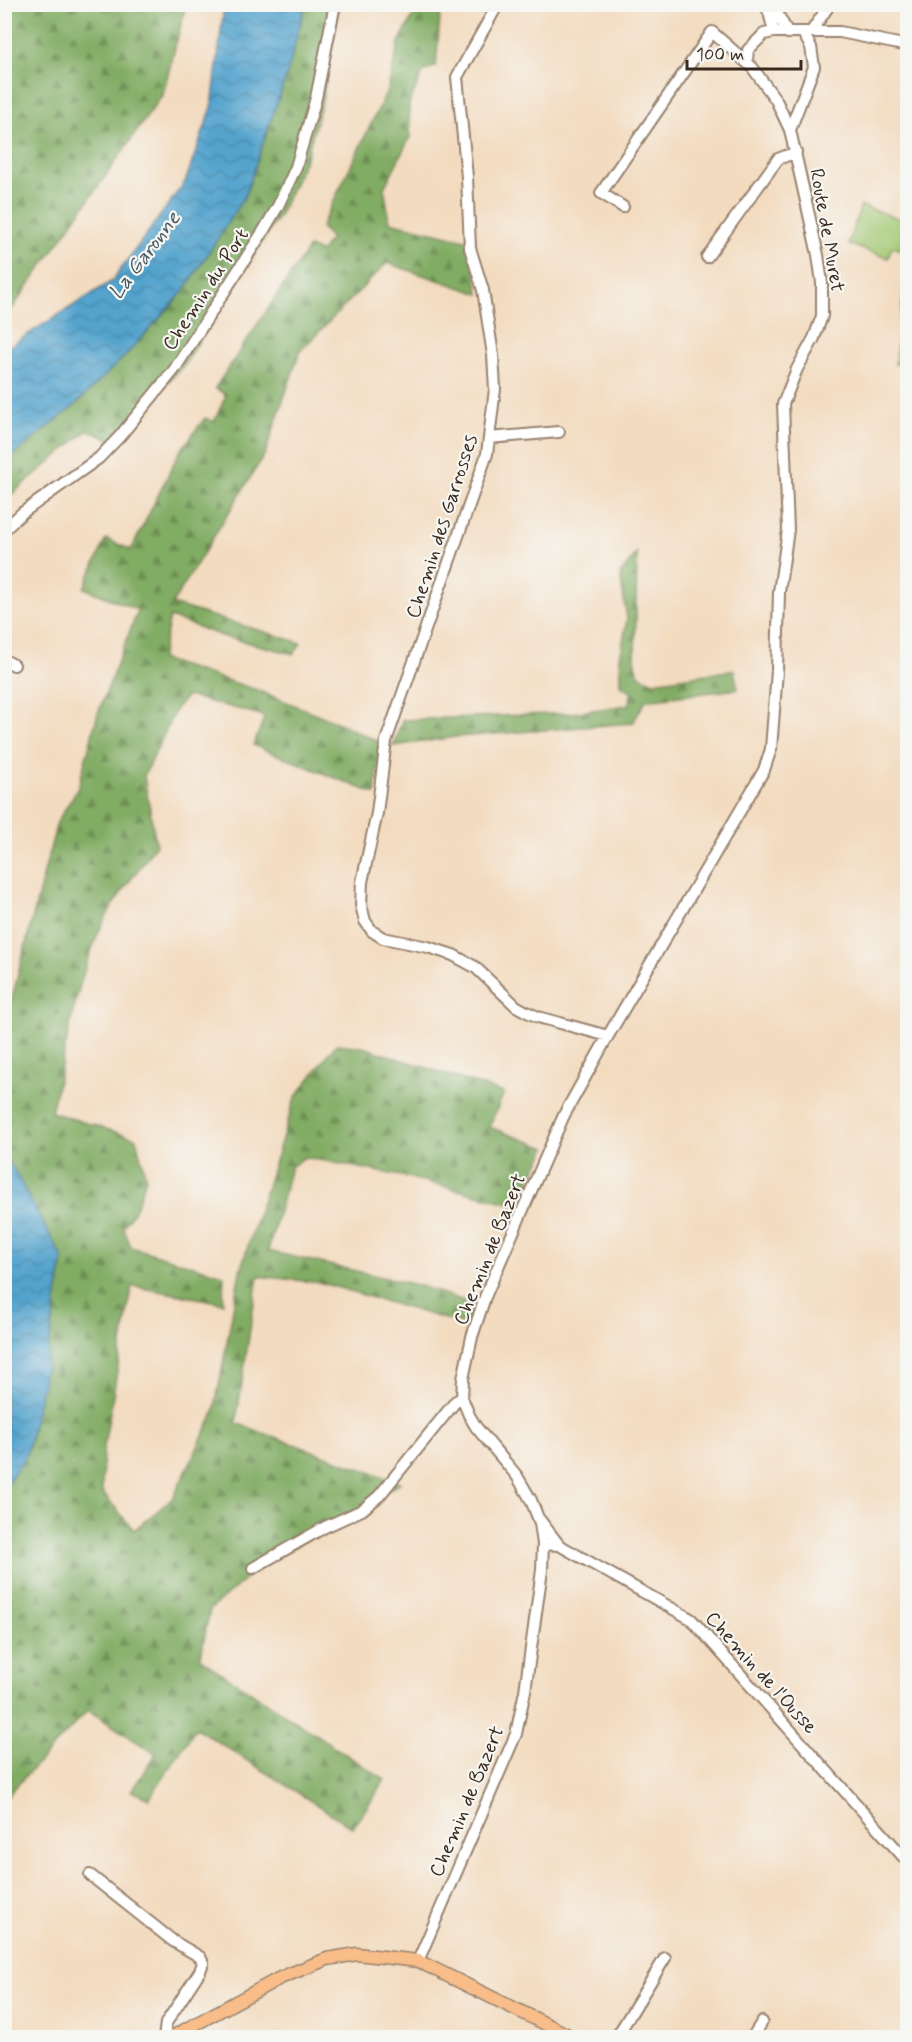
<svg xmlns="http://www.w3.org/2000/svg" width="912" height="2042" viewBox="0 0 912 2042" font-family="Mynerve,sans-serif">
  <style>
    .forest { fill: url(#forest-firs); stroke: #5e6b40; stroke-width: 1.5 }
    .park { fill: #a2c771; stroke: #6e7848; stroke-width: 1.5 }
    .water { fill: url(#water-waves); stroke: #466676; stroke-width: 1.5 }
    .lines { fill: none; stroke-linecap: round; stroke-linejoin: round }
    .minor-casing { stroke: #97826e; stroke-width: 14 }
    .major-casing { stroke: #97826e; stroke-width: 15 }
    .minor { stroke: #fff; stroke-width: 10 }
    .major { stroke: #f8bd89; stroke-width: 12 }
    .labels { text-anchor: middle; stroke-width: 4.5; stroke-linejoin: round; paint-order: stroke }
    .street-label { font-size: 20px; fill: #3b2a1e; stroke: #f6f6f2 }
    .water-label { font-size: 21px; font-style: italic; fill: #445a64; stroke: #f6f6f2 }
  </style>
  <defs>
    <pattern id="forest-firs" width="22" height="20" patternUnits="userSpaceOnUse" patternTransform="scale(1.5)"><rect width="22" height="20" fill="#81ac63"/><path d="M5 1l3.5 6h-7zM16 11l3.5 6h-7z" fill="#6b8c51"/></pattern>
    <pattern id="water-waves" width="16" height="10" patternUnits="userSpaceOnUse" patternTransform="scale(1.5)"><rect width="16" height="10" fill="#52a3cd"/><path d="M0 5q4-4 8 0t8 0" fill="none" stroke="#4585a6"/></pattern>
  </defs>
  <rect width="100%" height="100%" fill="#f6f6f2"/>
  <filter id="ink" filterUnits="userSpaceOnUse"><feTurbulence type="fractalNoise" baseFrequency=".0167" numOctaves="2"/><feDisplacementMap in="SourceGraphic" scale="12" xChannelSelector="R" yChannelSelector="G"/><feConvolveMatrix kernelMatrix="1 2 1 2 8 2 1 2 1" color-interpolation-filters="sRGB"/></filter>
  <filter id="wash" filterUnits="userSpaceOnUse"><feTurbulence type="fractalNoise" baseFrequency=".008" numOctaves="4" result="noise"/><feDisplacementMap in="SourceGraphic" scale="24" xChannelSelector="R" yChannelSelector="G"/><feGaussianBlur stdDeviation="1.35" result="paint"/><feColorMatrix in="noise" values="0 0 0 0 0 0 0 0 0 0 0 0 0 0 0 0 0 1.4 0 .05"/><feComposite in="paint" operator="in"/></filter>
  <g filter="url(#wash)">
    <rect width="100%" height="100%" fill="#f3dbbf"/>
    <path class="forest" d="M5,4L186,5L163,94L5,319Z
      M305,5H339L322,101L306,158L280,214L184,365L112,441L88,430L5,500V462L74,406L128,353L184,291L245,196L288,71Z
      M419,5H441L436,66L423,72L409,104L410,137L384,188L390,222L470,241L479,294L387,263L300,351L265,454L172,604L301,643L294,654L225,637L170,617L161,659L254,689L339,723L381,743L375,794L253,745L264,719L261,715L187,696L177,707L144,776L156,844C141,869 120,890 106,917C75,977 67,1047 51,1112L136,1138L146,1178L136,1208L123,1227L131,1247L224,1275L223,1303L132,1286L103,1452L102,1492L134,1530L173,1498L214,1413L240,1271L295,1098L336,1044L363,1047L504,1093L489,1127L547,1148L516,1205L411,1178L305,1157L291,1167L268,1251L417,1285L476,1305L469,1326L322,1283L258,1276L236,1423L400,1483L257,1569L210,1610L200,1659L385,1780L353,1828L196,1728L149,1799L131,1791L156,1754L88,1710L5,1798V1486L26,1456L43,1382L63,1259L5,1154V1008L11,1002L57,822L78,788L98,713L138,610L84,588L106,539L131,550L179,453L205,418L214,422L226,395L215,388L309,247L320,252L331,239L321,227L388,89L399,42Z
      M637,553L635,665L639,675L653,682L734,670L738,689L646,700L633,723L456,737L393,746L402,720L572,713L628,705L632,693L621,685L620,658L627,619L620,574Z"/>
    <path class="park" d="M861,206L907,221V246L906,251L892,247L888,258L848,244Z
      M907,267L908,365H907L895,364Z"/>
    <path class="water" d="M224,5H305L288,71L245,196L184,291L128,353L74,406L5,462V349L112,281L185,182L212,107Z
      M5,1154L63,1259L43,1382L26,1456L5,1486Z"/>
  </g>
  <g filter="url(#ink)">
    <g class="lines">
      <defs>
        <path id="minor" d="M498,4L457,77L467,177L470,248L483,290L493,355L495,389L487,454L386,741L377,813L362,882L361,905L365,921L372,931L383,938L428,947L453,955L475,967L516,1006L525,1011L538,1017L608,1036
          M772,4L788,33
          M765,5L769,12L774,32
          M811,32L830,4
          M747,62L748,50L764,34L774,32H840L908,46
          M790,130L814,67L811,47L803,33
          M707,257L778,159L796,152
          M489,438L559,432
          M4,530L22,513L99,458L120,436L174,370L264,230L278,206L296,167L316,98L335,4
          M4,660L14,665
          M539,1519L559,1545
          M543,1544L559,1545L691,1619L908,1862
          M253,1568L325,1527L362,1510L379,1496L456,1401L462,1398
          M90,1875L173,1941L200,1957L203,1963L200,1971L166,2023L164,2038
          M418,1961L516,1734L525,1691L542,1570L543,1544L540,1523L531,1500L517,1476L476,1427L469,1415L462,1398L463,1379L472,1337L485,1297L564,1115L608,1036L764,770L771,749L777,671L779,592L788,530L783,404L797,369L814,338L822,316V283L818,255L790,130L776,100L752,67L712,32L601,193L623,207
          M616,2038L665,1958
          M752,2038L762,2022"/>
        <path id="major" d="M170,2038L280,1978L327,1959L357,1954L418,1961L574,2038"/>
      </defs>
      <use href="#minor" class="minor-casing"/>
      <use href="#major" class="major-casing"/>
      <use href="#minor" class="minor"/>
      <use href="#major" class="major"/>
    </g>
  </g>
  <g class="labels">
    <g class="street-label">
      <text transform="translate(828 230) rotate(80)" y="7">Route de Muret</text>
      <text transform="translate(205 289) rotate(-57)" y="7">Chemin du Port</text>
      <text transform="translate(441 526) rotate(-72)" y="7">Chemin des Garrosses</text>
      <text transform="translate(489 1249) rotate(-68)" y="7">Chemin de Bazert</text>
      <text transform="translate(762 1672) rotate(48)" y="7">Chemin de l'Ousse</text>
      <text transform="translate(466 1801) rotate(-67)" y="7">Chemin de Bazert</text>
    </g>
    <g class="water-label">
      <text transform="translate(144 255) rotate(-53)" y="7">La Garonne</text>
    </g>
  </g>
  <rect width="912" height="2042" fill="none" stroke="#f6f6f2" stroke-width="24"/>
  <path d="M687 60v9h114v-9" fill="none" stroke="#3b2a1e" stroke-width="3"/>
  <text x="696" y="60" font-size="18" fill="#3b2a1e" stroke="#f6f6f2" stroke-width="4.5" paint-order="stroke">100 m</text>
</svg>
